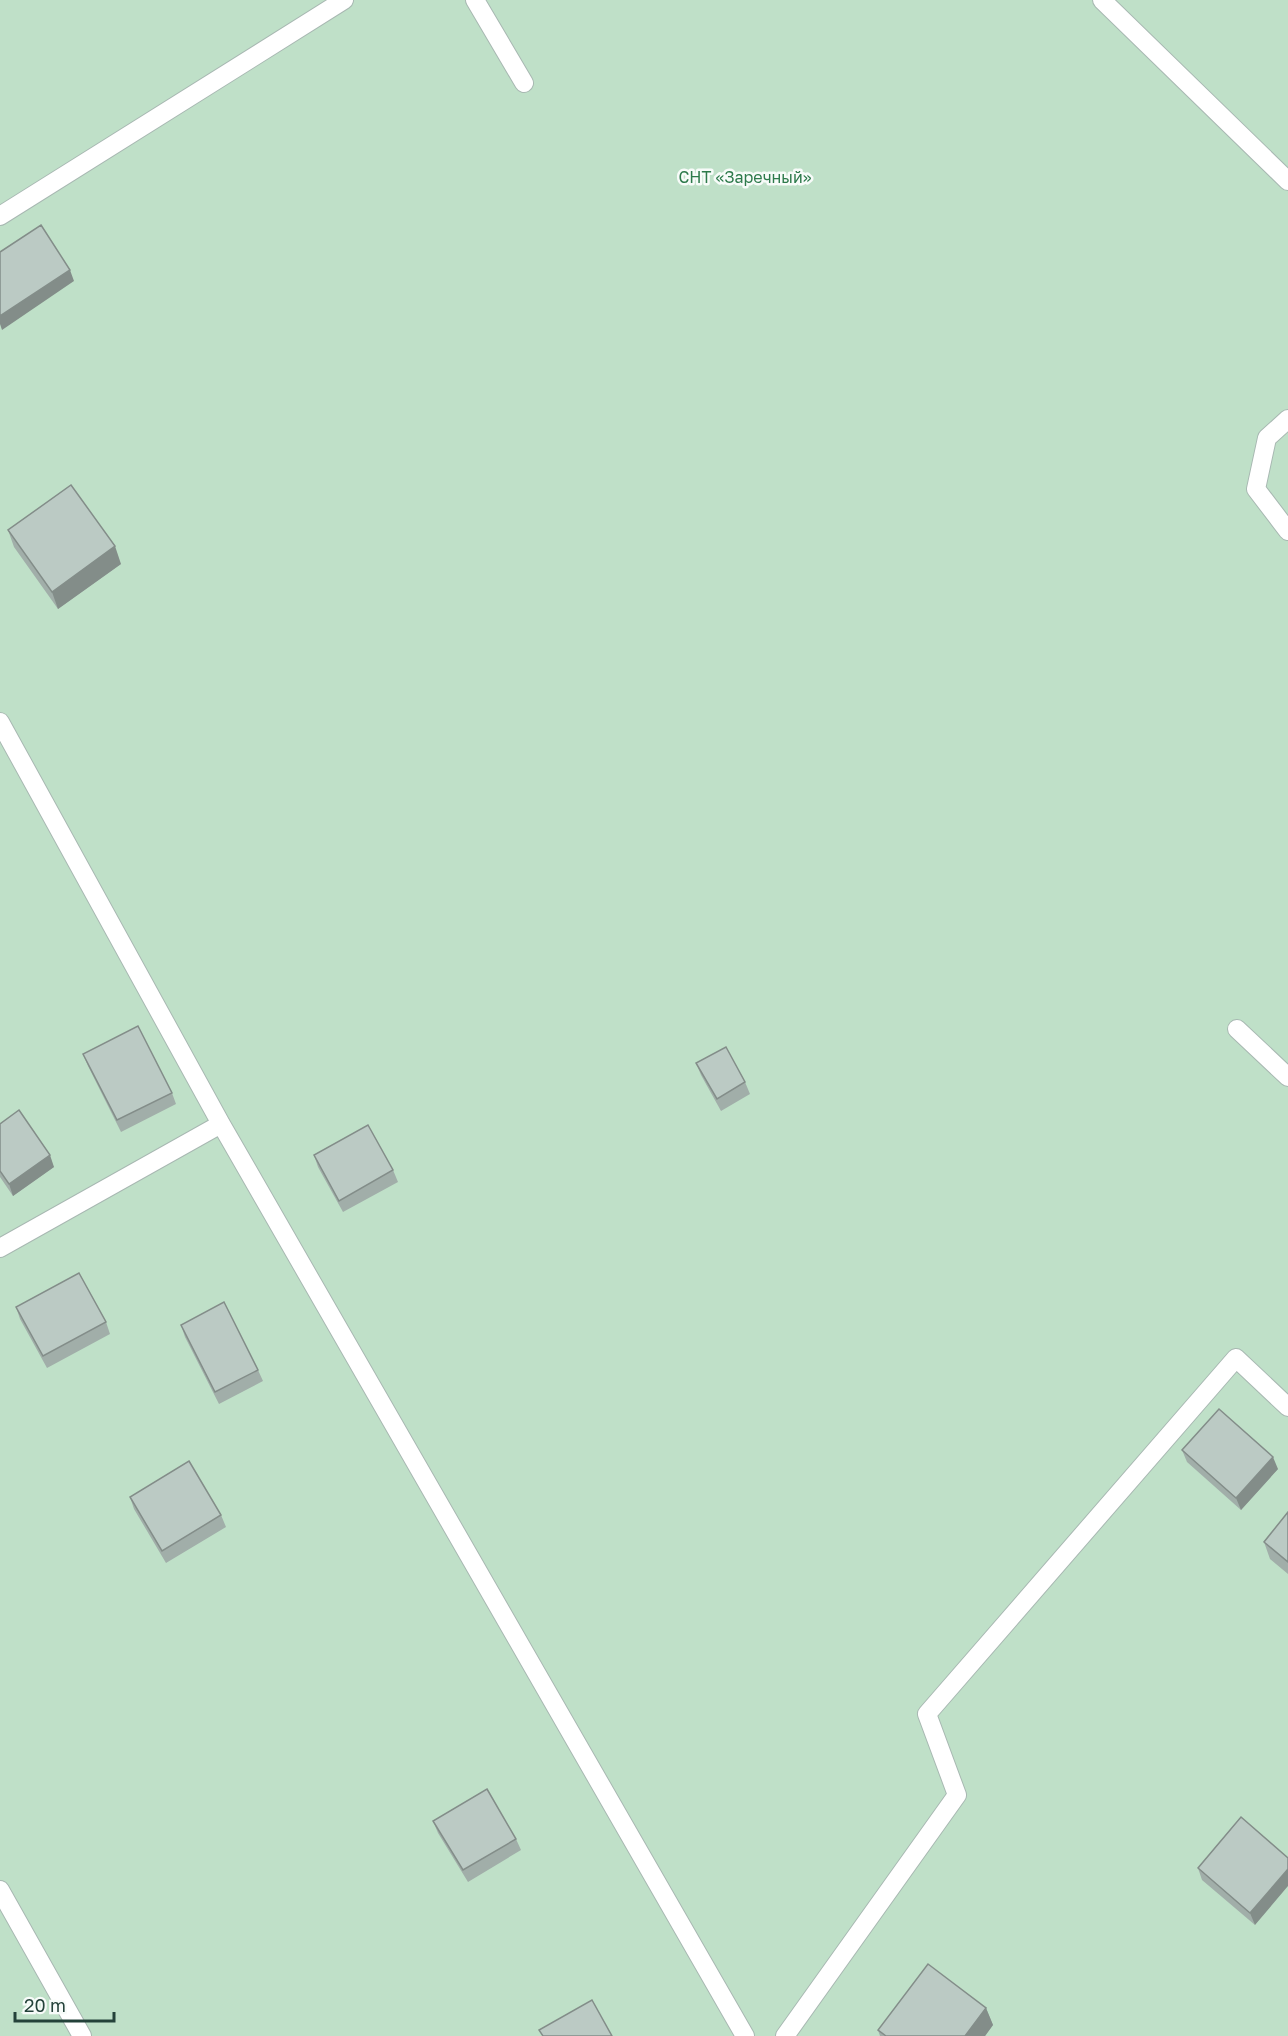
<svg xmlns="http://www.w3.org/2000/svg" width="1288" height="2036" viewBox="0 0 1288 2036" font-family="'Golos Text',sans-serif">
  <style>
    .green { fill: #bfe0c8 }
    .lines { fill: none; stroke-linecap: round; stroke-linejoin: round }
    .service-casing { stroke: #a8b8b2; stroke-width: 20 }
    .service { stroke: #fff; stroke-width: 18 }
    .wall { fill: #a1aea9 }
    .shaded-wall { fill: #838d89 }
    .building { fill: #bbcac4; stroke: #838d89; stroke-width: 1.5 }
    .labels { text-anchor: middle; stroke-width: 5; stroke-linejoin: round; paint-order: stroke }
    .park-label { font-size: 16px; fill: #2d7a4b; stroke: #f7fbf9 }
  </style>
  <rect width="100%" height="100%" fill="#e6efeb"/>
  <path class="green" d="M0,0H1288V2036H0Z"/>
  <g class="lines">
    <defs>
      <path id="service" d="M475,0L524,83
        M1102,0L1288,181
        M0,216L344,0
        M1288,419L1267,438L1256,489L1288,531
        M0,722L221,1124L745,2036
        M1237,1029L1288,1077
        M0,1248L221,1124
        M0,1890L82,2036
        M785,2036L957,1795L927,1714L1236,1358L1288,1407"/>
    </defs>
    <use href="#service" class="service-casing"/>
    <use href="#service" class="service"/>
  </g>
  <path class="wall" d="M8,530L121,564L58,609L14,547Z
    M83,1054L172,1093L176,1104L121,1132L88,1066Z
    M696,1063L745,1082L750,1094L721,1111L701,1075Z
    M0,1124L54,1167L13,1196L0,1177Z
    M314,1155L393,1170L398,1182L343,1212L318,1167Z
    M16,1307L106,1322L110,1334L47,1368L20,1319Z
    M181,1325L258,1370L263,1381L219,1404L185,1337Z
    M1182,1450L1278,1469L1241,1510L1187,1462Z
    M130,1497L221,1515L226,1527L166,1563L134,1509Z
    M1288,1512V1574L1270,1559L1264,1542Z
    M1241,1817L1255,1925L1202,1880L1198,1868Z
    M433,1821L516,1839L521,1850L468,1882L438,1833Z
    M986,2008L993,2025L985,2036H880L878,2030Z"/>
  <path class="shaded-wall" d="M70,270L74,281L2,330L0,324V316Z
    M115,546L121,564L58,609L52,592Z
    M50,1155L54,1167L13,1196L9,1184Z
    M1273,1457L1278,1469L1241,1510L1236,1498Z
    M1288,1869V1886L1255,1925L1250,1913Z
    M986,2008L993,2025L985,2036H965Z"/>
  <path class="building" d="M41,225L70,270L0,316V252Z
    M71,485L115,546L52,592L8,530Z
    M138,1026L172,1093L117,1120L83,1054Z
    M726,1047L745,1082L717,1099L696,1063Z
    M19,1110L50,1155L9,1184L0,1171V1124Z
    M368,1125L393,1170L339,1201L314,1155Z
    M79,1273L106,1322L43,1356L16,1307Z
    M224,1302L258,1370L215,1392L181,1325Z
    M1219,1409L1273,1457L1236,1498L1182,1450Z
    M189,1461L221,1515L162,1551L130,1497Z
    M1288,1512V1562L1264,1542Z
    M487,1789L516,1839L463,1870L433,1821Z
    M1241,1817L1288,1858V1869L1250,1913L1198,1868Z
    M928,1964L986,2008L965,2036H886L878,2030Z
    M592,2000L612,2036H543L539,2030Z"/>
  <g class="labels">
    <g class="park-label">
      <text x="745" y="183">СНТ «Заречный»</text>
    </g>
  </g>
  <path d="M15 2012v9h99v-9" fill="none" stroke="#24423a" stroke-width="3"/>
  <text x="24" y="2012" font-size="18" fill="#24423a" stroke="#f7fbf9" stroke-width="4.5" paint-order="stroke">20 m</text>
</svg>
